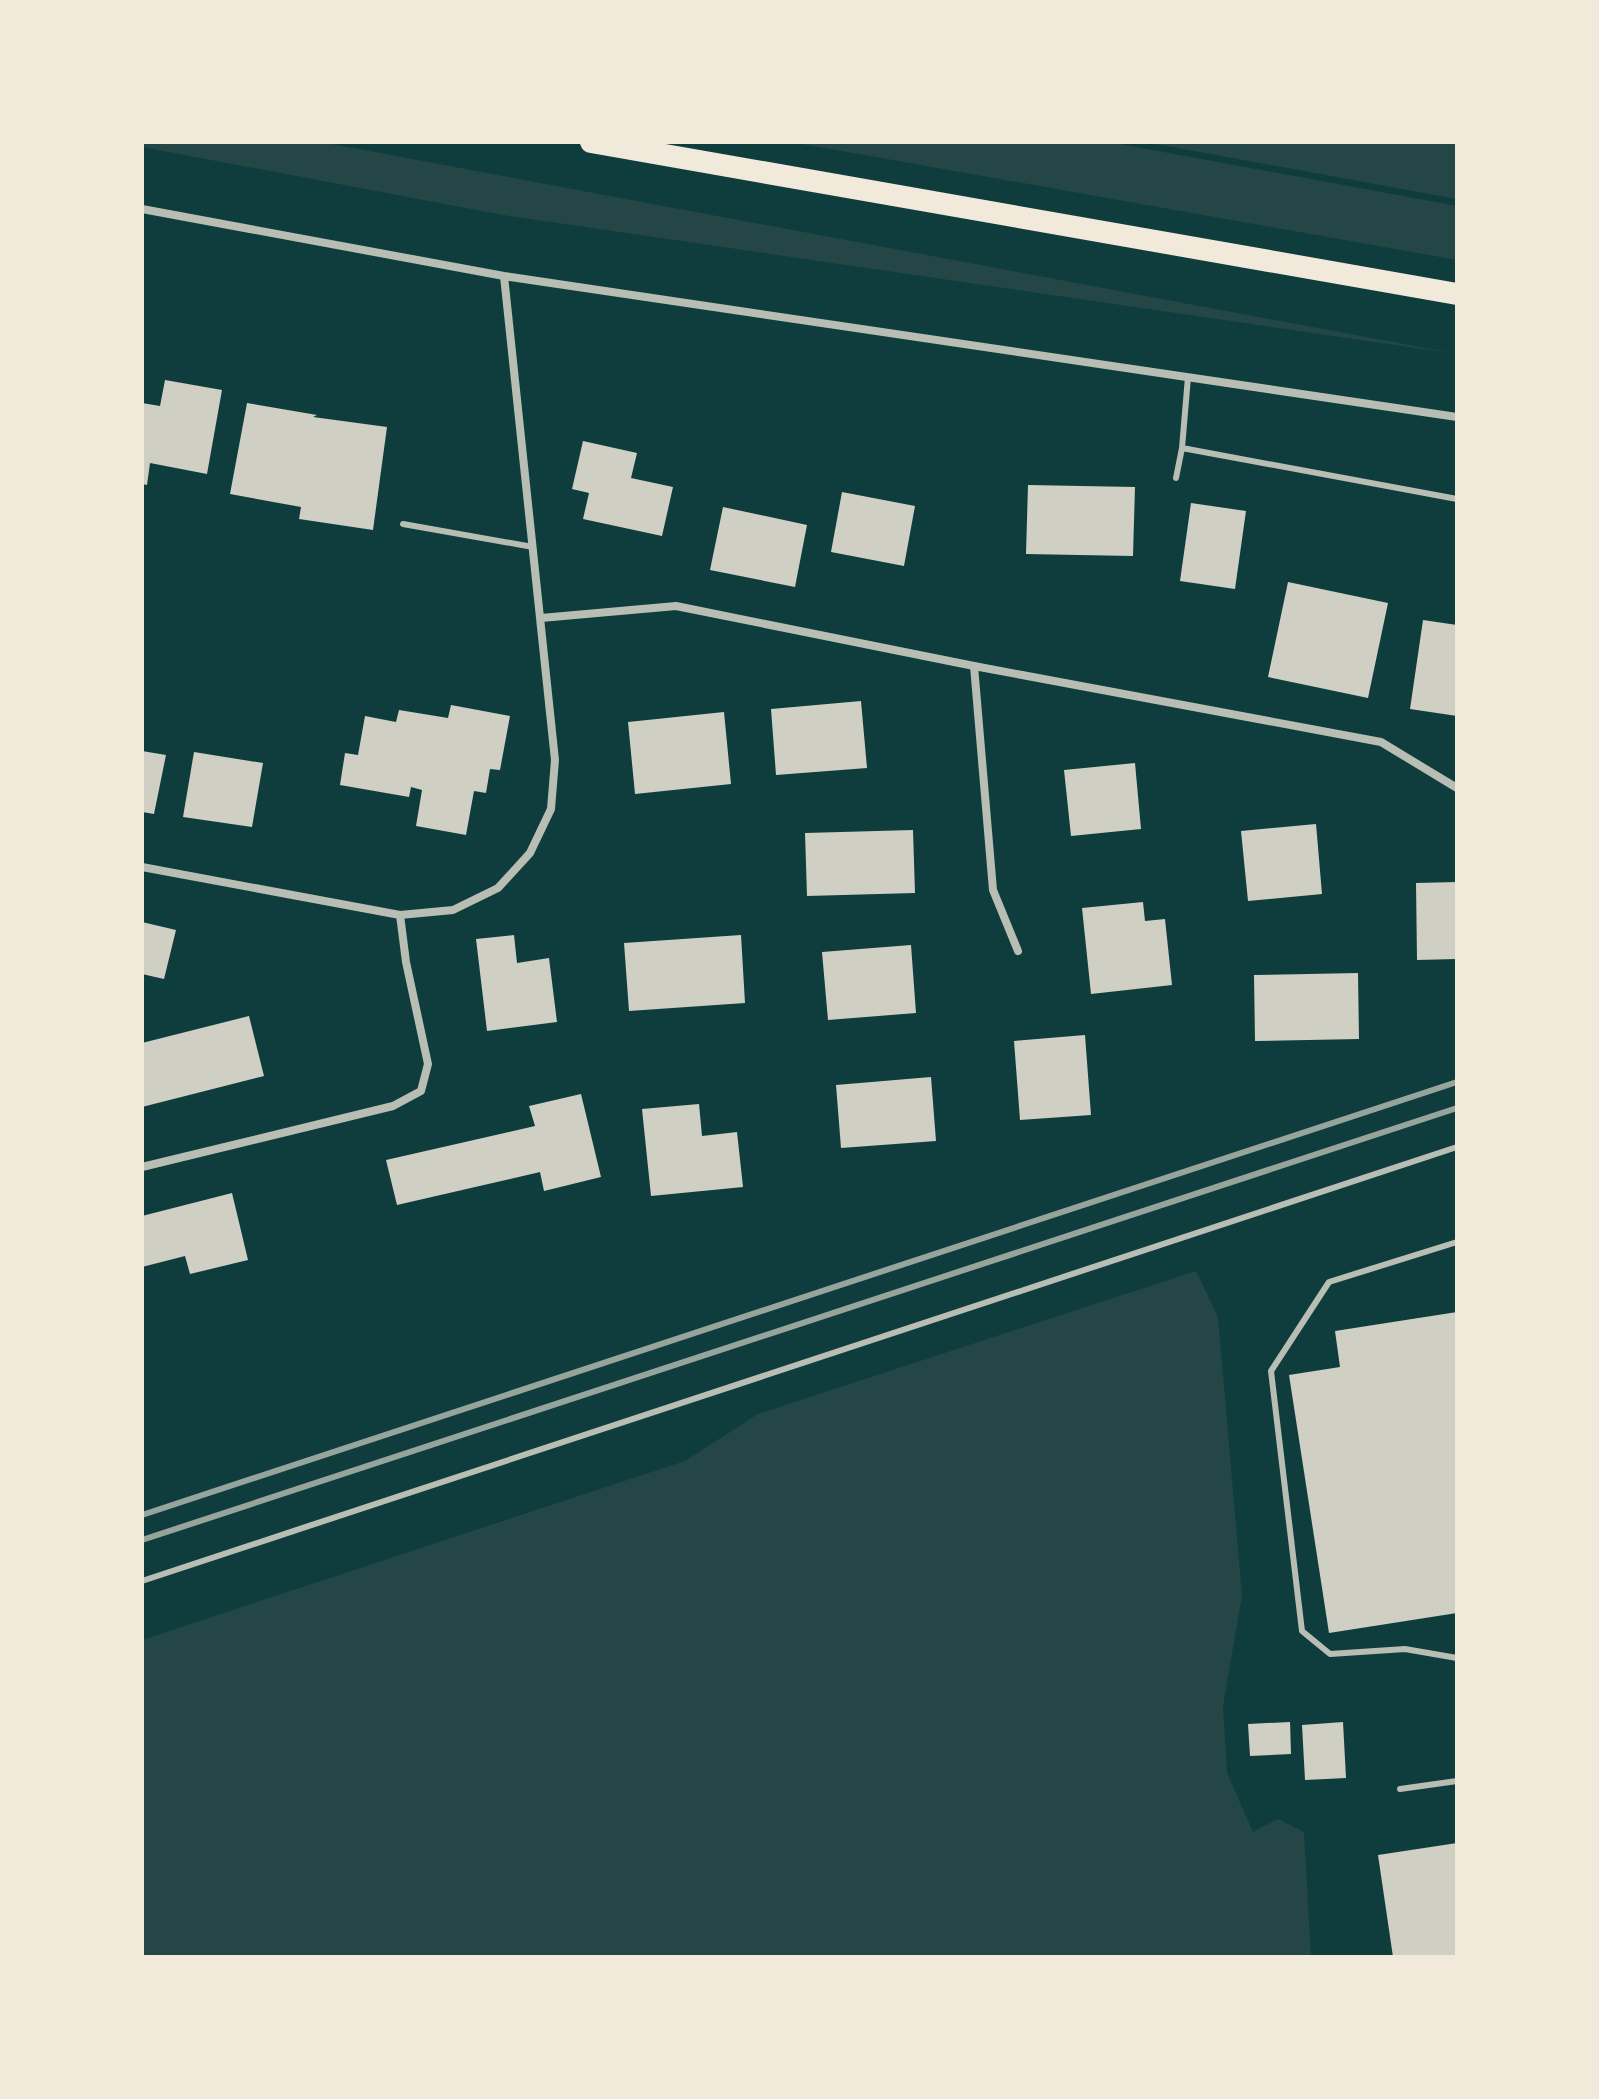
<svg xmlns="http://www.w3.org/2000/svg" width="1599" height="2099" viewBox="0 0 1599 2099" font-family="'Alegreya Sans',sans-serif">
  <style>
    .green { fill: #244646 }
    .building { fill: #cfcfc3 }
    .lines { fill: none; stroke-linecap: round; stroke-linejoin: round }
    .service { stroke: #b8beb3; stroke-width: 6 }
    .minor { stroke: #b8beb3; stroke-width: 8 }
    .trunk { stroke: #f1e9da; stroke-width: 22 }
    .rail { stroke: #97a49c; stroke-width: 6 }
  </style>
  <rect width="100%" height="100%" fill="#0f3d3e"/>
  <path class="green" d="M142,142H321L1457,354L503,215L142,147Z
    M791,142H1109L1457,206V260Z
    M1145,142H1457V199Z
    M1196,1271L1218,1317L1242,1595L1223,1706L1227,1773L1253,1832L1278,1819L1304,1832L1311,1957H142V1640L685,1461L758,1414Z"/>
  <path class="building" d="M165,380L222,390L207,474L150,463L147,485L142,484V403L160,406Z
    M247,403L317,415L313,417L387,427L373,530L299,519L301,507L230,494Z
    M583,441L637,453L631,478L673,487L662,536L583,519L589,493L572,489Z
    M1028,485L1135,487L1133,556L1026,554Z
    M842,492L915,506L904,566L831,552Z
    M1191,503L1246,511L1235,589L1180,581Z
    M723,507L807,525L795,587L710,570Z
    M1288,582L1388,603L1368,698L1268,677Z
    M1423,620L1457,625V716L1410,709Z
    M861,701L867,768L776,775L771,709Z
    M451,705L510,716L500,770L490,769L486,793L474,791L466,835L416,826L422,790L411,787L409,797L340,785L345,753L358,755L365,716L396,722L399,710L448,718Z
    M724,712L731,784L635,794L628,722Z
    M142,751L166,755L154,814L142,812Z
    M194,752L263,763L252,827L183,817Z
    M1135,763L1141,829L1071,836L1064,770Z
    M1316,824L1322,894L1248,901L1241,831Z
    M913,830L915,893L807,896L805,833Z
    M1457,882V959L1417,960L1416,883Z
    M1143,902L1145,921L1165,919L1172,985L1091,994L1082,908Z
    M142,922L176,930L164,979L142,974Z
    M514,935L517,963L549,958L557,1022L487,1031L476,939Z
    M741,935L745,1003L629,1011L624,943Z
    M911,945L916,1013L828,1020L822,952Z
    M1358,973L1359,1039L1255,1041L1254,975Z
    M249,1016L264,1076L142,1107V1043Z
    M1085,1035L1091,1115L1020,1120L1014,1041Z
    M931,1077L936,1141L841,1148L836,1085Z
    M581,1094L601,1177L544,1191L540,1172L397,1205L386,1160L535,1126L529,1106Z
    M699,1104L702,1136L737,1132L743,1187L651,1196L642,1109Z
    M232,1193L248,1260L190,1274L185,1256L142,1267V1216Z
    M1457,1312V1613L1329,1633L1289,1375L1340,1367L1335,1331Z
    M1290,1722L1291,1754L1250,1756L1248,1724Z
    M1343,1722L1346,1778L1305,1780L1302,1725Z
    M1457,1843V1957H1393L1378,1855Z"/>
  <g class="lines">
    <path class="service" d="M1182,448L1457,499
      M1176,478L1182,448L1188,377
      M403,524L533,547
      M1457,1242L1329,1282L1271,1371L1302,1631L1330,1654L1405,1649L1457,1658
      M142,1581L1457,1147
      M1400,1789L1457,1781"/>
    <path class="minor" d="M142,209L504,276L1457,417
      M541,618L676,606L974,666L1381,742L1457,788
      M974,666L993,890L1018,951
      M142,867L400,915L453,910L498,888L530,853L551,809L555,760L504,276
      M142,1167L393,1106L421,1091L428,1064L406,962L400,915"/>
    <path class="trunk" d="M591,142L1457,294"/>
    <path class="rail" d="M142,1515L1457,1082
      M142,1540L1457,1108"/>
  </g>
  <rect width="1599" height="2099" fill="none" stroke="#f1e9da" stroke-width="288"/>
</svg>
